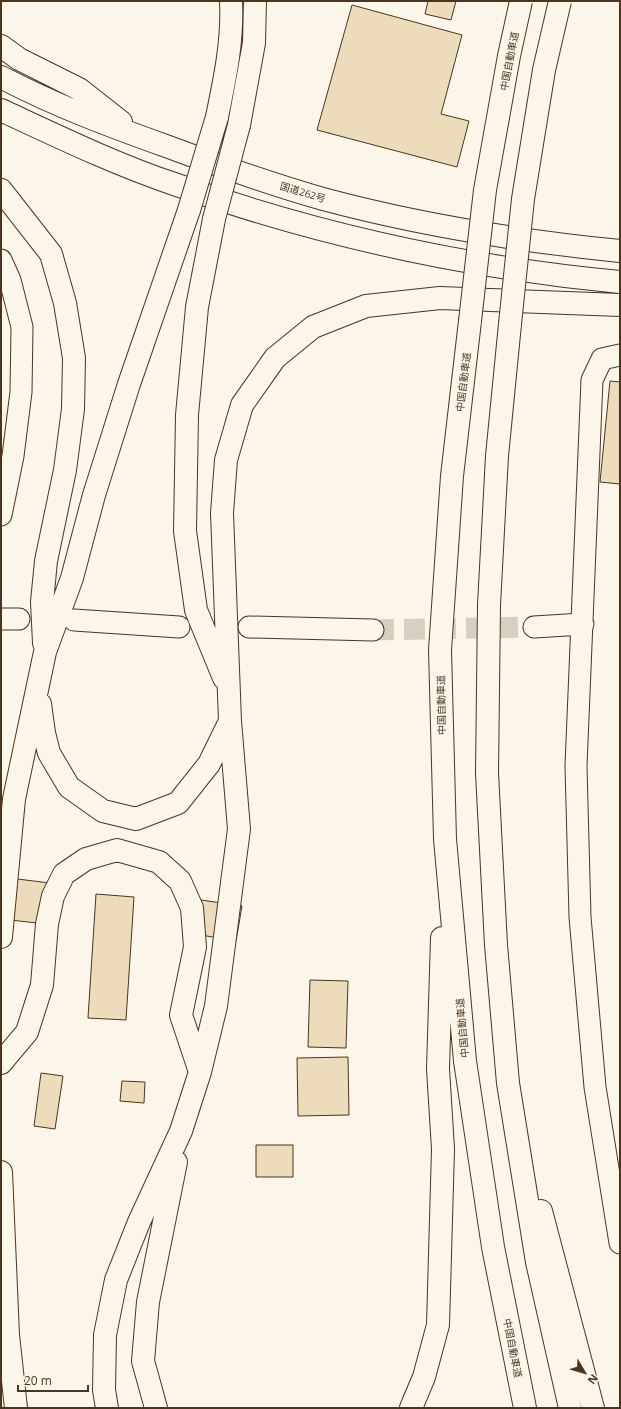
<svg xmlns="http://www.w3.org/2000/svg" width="621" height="1409" viewBox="0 0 621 1409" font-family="'Open Sans','Noto Sans JP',sans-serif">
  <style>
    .building { fill: #ecdcbc; stroke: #4a3520 }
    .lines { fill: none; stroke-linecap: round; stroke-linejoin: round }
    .street-tunnel { stroke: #d8cfc1; stroke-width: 21; stroke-dasharray: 21 10; stroke-linecap: butt }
    .street-casing { stroke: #4a3520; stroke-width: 23 }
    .highway-casing { stroke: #4a3520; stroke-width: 24 }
    .street { stroke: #fbf6e9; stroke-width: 21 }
    .highway { stroke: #fbf6e9; stroke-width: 22 }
    .highway-bridge-casing { stroke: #4a3520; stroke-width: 24; stroke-linecap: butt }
    .highway-bridge { stroke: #fbf6e9; stroke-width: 22 }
    .labels { text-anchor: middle; stroke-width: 3; stroke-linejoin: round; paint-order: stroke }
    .street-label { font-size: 10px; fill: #4a3520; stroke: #fbf6e9 }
  </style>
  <rect width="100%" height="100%" fill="#fbf6e9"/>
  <path class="building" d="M428,1H456L451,20L425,14Z
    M352,5L462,35L441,114L469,121L457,167L317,130Z
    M610,381L620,382V484L600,482Z
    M1,877L50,883L46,924L1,919Z
    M96,894L134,897L126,1020L88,1018Z
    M201,900L242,906L236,941L195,934Z
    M310,980L348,981L346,1048L308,1047Z
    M348,1057L349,1115L298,1116L297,1058Z
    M41,1073L63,1076L55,1129L34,1126Z
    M122,1081L145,1082L144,1103L120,1101Z
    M256,1145H293V1177H256Z"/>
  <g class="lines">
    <path class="street-tunnel" d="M373,630L534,627"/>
    <defs>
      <path id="street" d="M1,260L10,280L22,327L21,392L13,456L1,515
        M620,355L602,359L592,380L576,766L580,917L595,1087L620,1243
        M1,619H19
        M74,620L179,627
        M249,627L373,630
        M534,627L583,624"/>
      <path id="highway" d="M1,46L19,59L79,89L121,122
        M1,77C54,105 110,126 166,146C217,165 270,184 323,199C420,225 520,241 620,251
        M1,110C59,137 117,165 177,185C319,235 470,268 620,282
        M217,117C225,78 233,41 231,1
        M239,125L254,43L255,1
        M1,190L51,254L65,303L74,358L73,409L65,470L46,561L42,602L44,643
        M214,219L197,307L187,415L185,531L196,610L224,678
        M470,321L452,476L440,650L445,839L465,1061L493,1247L525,1408
        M510,324L497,456L489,605L487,773L496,945L508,1083L537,1262L570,1408
        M40,704L44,733L49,753L69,787L103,811L136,819L178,803L209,764L230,721
        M1,937L14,799L45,652L72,578L94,495L129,384L189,210
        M1,1063L27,1032L42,985L47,924L53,896L64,874L86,859L117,850L159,862L180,881L192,908L195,947L181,1015L200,1072
        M1,1172L8,1335L16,1408
        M541,1211L593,1408
        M107,1408L104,1390L105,1335L116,1280L139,1222L181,1131L200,1072L216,1006L239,829L230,721L222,513L226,460L242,405L275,358L313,327L366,306L440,298L620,305
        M156,1408L143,1361L148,1302L176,1162
        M411,1408L424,1377L438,1325L443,1149L438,1069L442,938"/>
    </defs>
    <use href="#street" class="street-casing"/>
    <use href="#highway" class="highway-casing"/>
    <use href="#street" class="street"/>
    <use href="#highway" class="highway"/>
    <defs>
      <path id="highway-bridge" d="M189,210L217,117
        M214,219L239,125
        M470,321L485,190L509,56L521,1
        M510,324L523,199L544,70L560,1"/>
    </defs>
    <use href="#highway-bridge" class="highway-bridge-casing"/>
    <use href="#highway-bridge" class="highway-bridge"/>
  </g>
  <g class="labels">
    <g class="street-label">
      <text transform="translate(509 61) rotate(-79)" y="4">中国自動車道</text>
      <text transform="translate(303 192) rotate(17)" y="4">国道262号</text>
      <text transform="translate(463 382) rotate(-83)" y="4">中国自動車道</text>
      <text transform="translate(441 705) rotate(-91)" y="4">中国自動車道</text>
      <text transform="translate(462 1028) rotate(-95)" y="4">中国自動車道</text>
      <text transform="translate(513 1348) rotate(79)" y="4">中国自動車道</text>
    </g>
  </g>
  <rect width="621" height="1409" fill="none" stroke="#4a3520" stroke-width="4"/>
  <g transform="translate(585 1373) rotate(128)" stroke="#fbf6e9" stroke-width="3" paint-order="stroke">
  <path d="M0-3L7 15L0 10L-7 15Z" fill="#4a3520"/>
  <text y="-6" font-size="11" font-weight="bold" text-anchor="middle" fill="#4a3520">N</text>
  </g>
  <path d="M18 1385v6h70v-6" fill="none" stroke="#4a3520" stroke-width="2"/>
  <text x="24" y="1385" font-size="12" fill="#4a3520" stroke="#fbf6e9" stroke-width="3" paint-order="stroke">20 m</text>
</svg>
